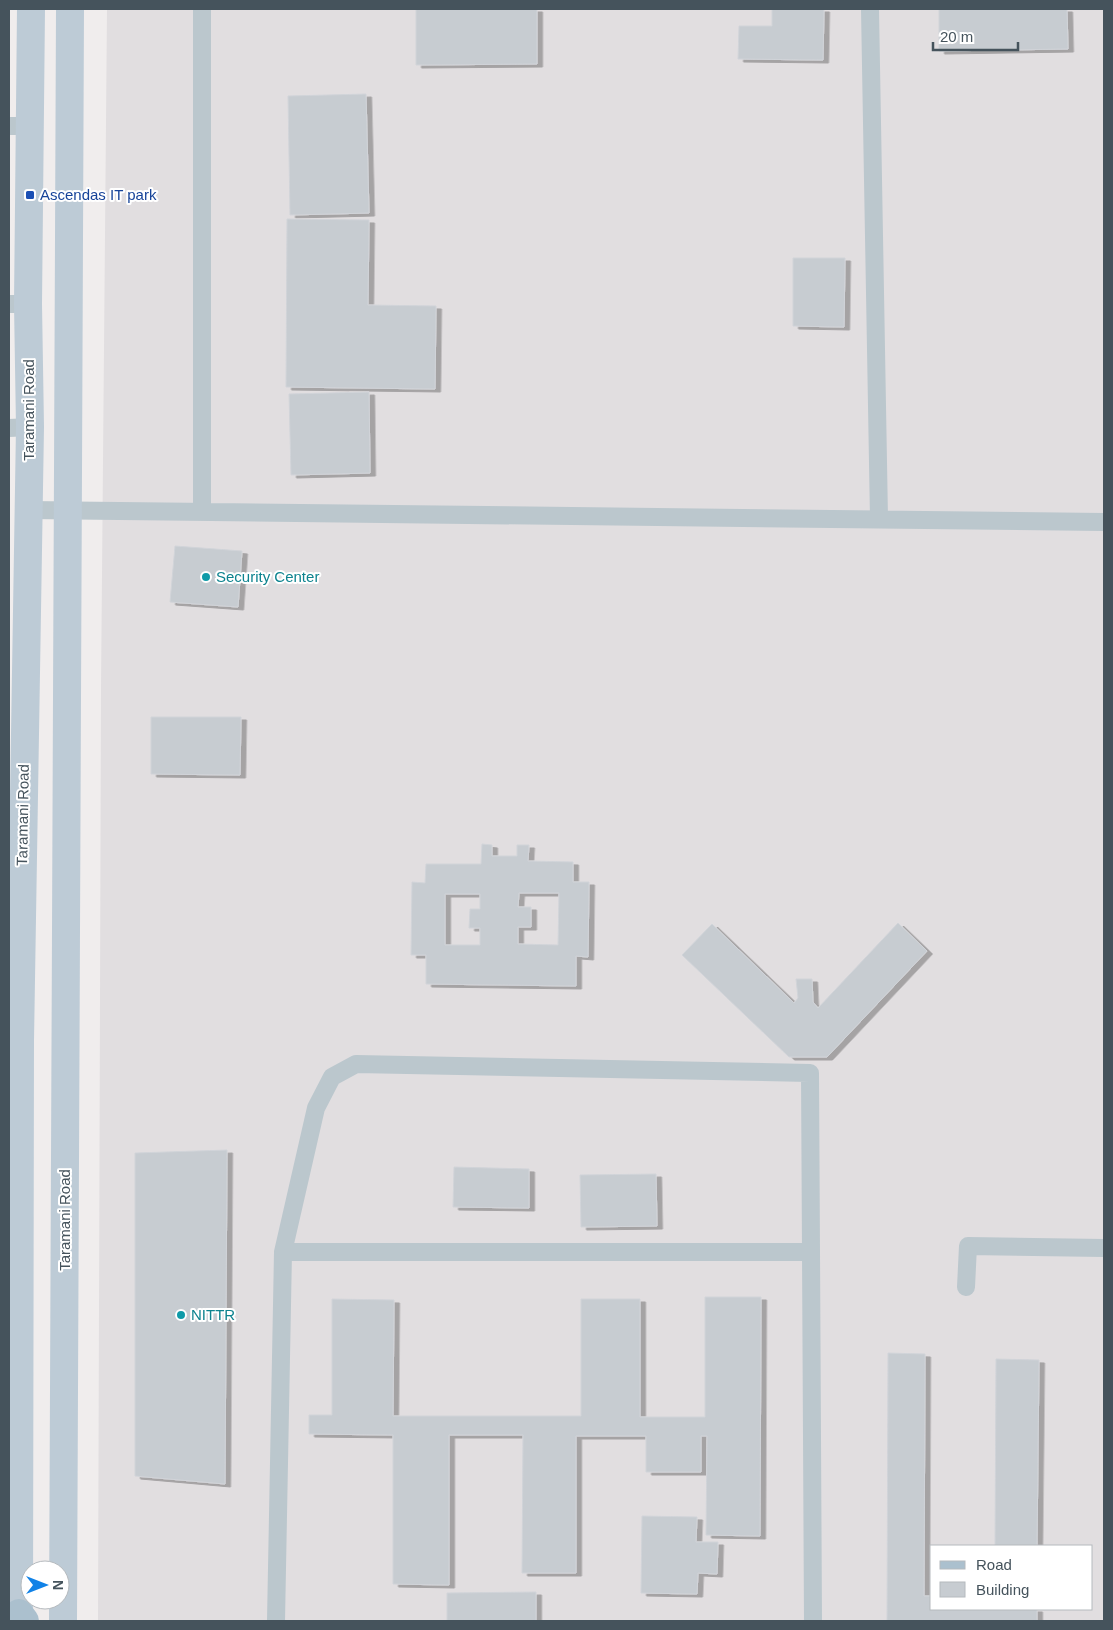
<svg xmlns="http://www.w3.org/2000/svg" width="1113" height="1630" viewBox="0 0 1113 1630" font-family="Arial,sans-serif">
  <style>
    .education { fill: #e1dee0; fill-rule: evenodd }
    .building { fill: #c7ccd1; stroke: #d1d4d9; fill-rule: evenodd; filter: url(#shadow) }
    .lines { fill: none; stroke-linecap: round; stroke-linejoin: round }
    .lane { stroke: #bbc7cd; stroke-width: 18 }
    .secondary { stroke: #bdcbd6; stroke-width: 28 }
    .primary { stroke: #abc0ce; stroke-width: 28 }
    .transit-dot { fill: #1a4fb4; stroke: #fff; stroke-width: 2 }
    .culture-dot { fill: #0f9aa8; stroke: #fff; stroke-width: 2 }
    .labels { text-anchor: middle; stroke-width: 4; stroke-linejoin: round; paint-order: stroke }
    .transit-label { font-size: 15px; fill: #164399; stroke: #fff; text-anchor: start }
    .street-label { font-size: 15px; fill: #45535c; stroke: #fff }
    .culture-label { font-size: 15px; fill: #0d838f; stroke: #fff; text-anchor: start }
  </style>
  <defs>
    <filter id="shadow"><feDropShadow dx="5.5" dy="3" stdDeviation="0" flood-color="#0004"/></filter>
  </defs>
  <rect width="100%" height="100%" fill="#f0eded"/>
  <path class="education" d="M107,9H1104V1621H98L101,688ZM932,1546H1092V1609H932Z"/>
  <path class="building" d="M416,9H537V64L416,65Z
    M772,9H824L823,60L738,59L739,26H772Z
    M939,9H1067L1068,49L939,51Z
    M366,94L369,213L290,215L288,96Z
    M287,219L369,220L368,305L436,306L435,389L286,387Z
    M793,258H845L844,327L793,326Z
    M369,392L370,473L291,475L289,394Z
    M175,546L242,551L238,607L170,602Z
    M151,717H241L240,775L151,774Z
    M482,844L492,845V856H517V845H529L528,861L573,862V882H589L588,957L576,956V986L426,984V955H411L412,882L425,883L426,864H481ZM519,893H559L558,945L518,944V927H531V907H518ZM445,894H480V909H470L469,928H480V945H445Z
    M898,923L927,951L827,1057H789L682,955L712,924L794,1003L798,998L796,979H812L813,1002L818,1008Z
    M227,1150L225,1484L135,1476V1153Z
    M454,1167L529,1169V1208L453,1207Z
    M656,1174L657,1226L581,1227L580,1175Z
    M705,1297H761L760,1536L706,1535L707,1436H701V1472H646V1436H576V1573H522L523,1435H449V1585L393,1584V1435L309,1434V1415H332V1299L394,1300L393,1416H581V1299H640V1417H705Z
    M888,1353L925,1354L924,1596H932V1609H1037V1621H887Z
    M996,1359L1039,1360L1037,1546H995Z
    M642,1516L697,1517L696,1542H718L717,1574L698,1573L697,1594L641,1593Z
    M536,1592V1621H447V1593Z"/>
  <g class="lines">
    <path class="lane" d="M202,9V511
      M870,9L879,519
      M9,126H30
      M9,304H28
      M9,428L30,427
      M28,510L1104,522
      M283,1252L316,1108L332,1077L356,1064L810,1073L811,1252
      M966,1287L968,1246L1104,1248
      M276,1621L283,1252H811L813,1621"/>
    <path class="secondary" d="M19,1621L20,1041L30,427L28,304L31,9
      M63,1621L70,9"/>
    <path class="primary" d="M19,1613L25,1621"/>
  </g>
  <rect class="transit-dot" x="25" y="190" width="10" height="10" rx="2.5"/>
  <g class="culture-dot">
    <circle cx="206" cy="577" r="5"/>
    <circle cx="181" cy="1315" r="5"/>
  </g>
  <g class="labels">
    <g class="transit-label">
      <text x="40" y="200">Ascendas IT park</text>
    </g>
    <g class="street-label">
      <text transform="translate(29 410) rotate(-90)" y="5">Taramani Road</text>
      <text transform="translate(23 815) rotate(-89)" y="5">Taramani Road</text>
      <text transform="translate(65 1220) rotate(-90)" y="5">Taramani Road</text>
    </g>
    <g class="culture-label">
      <text x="216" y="582">Security Center</text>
      <text x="191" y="1320">NITTR</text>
    </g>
  </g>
  <rect width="1113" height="1630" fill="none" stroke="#45535c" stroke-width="20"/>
  <rect x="930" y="1545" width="162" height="65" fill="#ffffff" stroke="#b5babe"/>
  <rect x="940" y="1561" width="25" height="8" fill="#abc0ce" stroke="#b5babe"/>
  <text x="976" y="1570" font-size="15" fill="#45535c">Road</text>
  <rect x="940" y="1582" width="25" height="15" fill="#c7ccd1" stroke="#b5babe"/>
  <text x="976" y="1595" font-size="15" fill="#45535c">Building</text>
  <g transform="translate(45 1585) rotate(90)"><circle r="24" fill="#ffffff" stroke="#b5babe"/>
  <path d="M0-4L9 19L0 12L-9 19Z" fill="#1182e7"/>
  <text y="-8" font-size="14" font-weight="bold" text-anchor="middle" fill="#45535c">N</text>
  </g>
  <path d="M933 42v8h85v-8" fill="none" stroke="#45535c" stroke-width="2.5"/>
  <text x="940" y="42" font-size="15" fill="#45535c" stroke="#ffffff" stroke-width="4" paint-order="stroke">20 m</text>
</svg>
